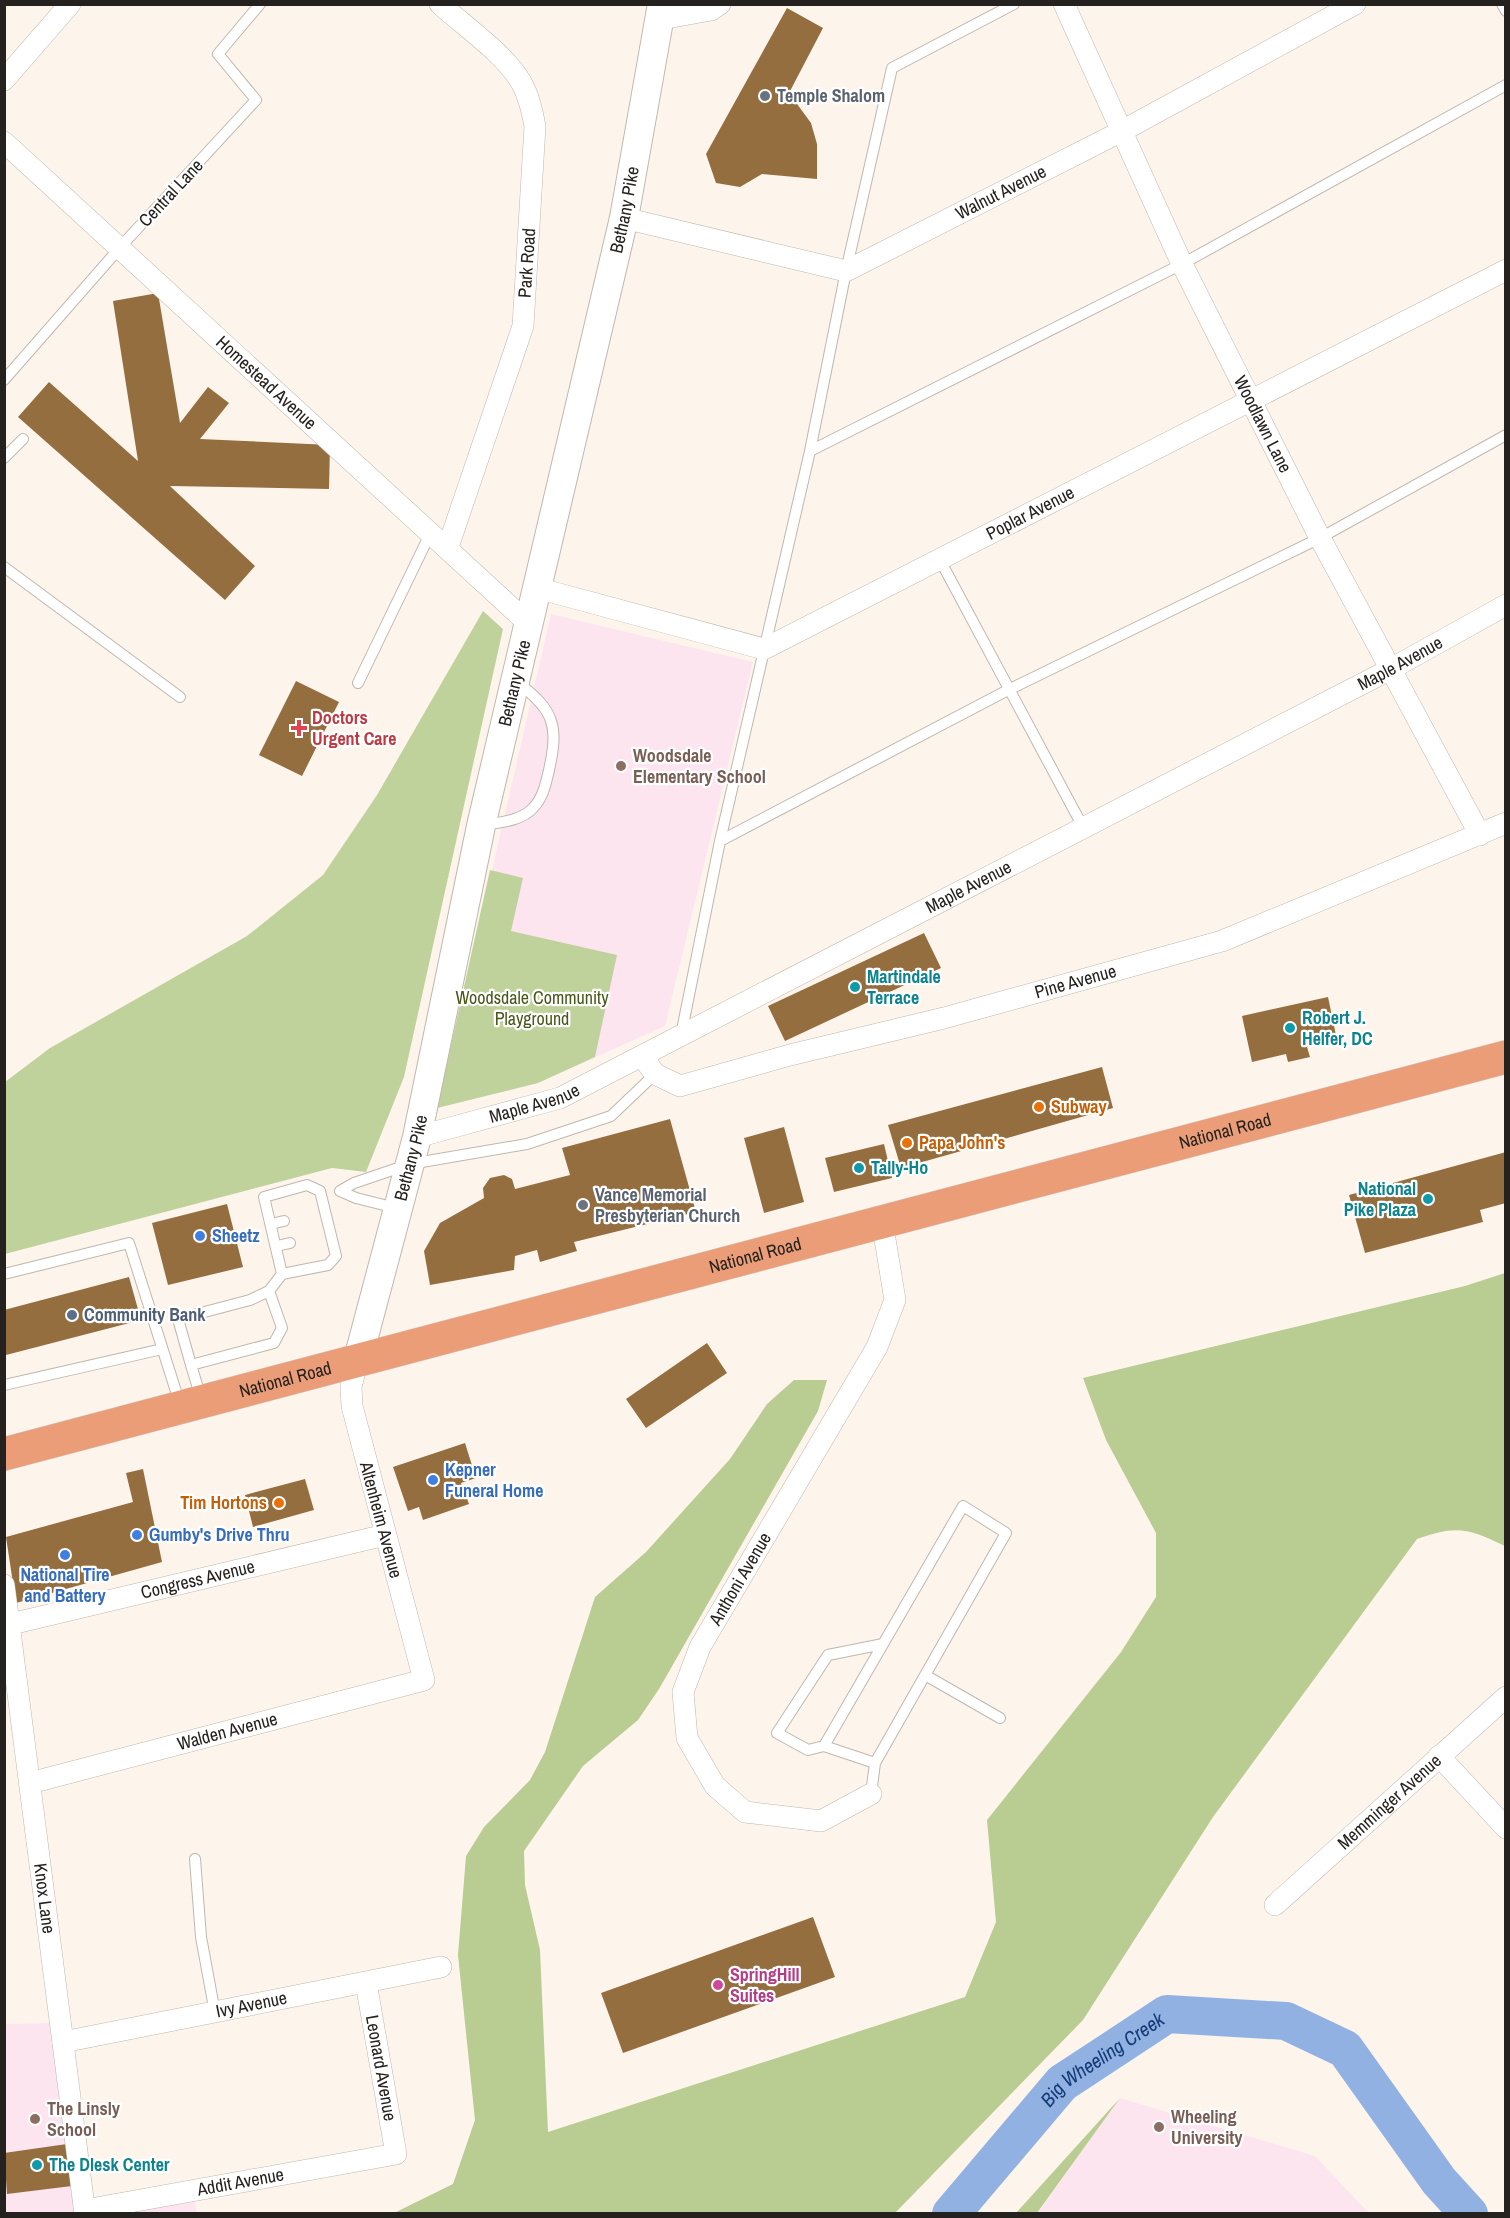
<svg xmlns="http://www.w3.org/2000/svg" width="1510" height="2218" viewBox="0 0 1510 2218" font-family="'Archivo Narrow',sans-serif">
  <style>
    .education { fill: #fde5f0 }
    .green { fill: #c0d29c }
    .forest { fill: #b9cc92 }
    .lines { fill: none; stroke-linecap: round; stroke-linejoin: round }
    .river { stroke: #91b1e2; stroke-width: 38 }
    .building { fill: #956e40 }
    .lane-casing { stroke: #bfb7ae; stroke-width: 12 }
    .street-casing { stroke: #bfb7ae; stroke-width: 22 }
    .secondary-casing { stroke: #bfb7ae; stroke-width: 30 }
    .primary-casing { stroke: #d3d3d2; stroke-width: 34 }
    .lane { stroke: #fff; stroke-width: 10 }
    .street { stroke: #fff; stroke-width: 21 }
    .secondary { stroke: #fff; stroke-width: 28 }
    .primary { stroke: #eb9d78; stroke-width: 33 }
    .worship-dot { fill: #6b7280; stroke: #fff; stroke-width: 2 }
    .health-dot { fill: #e0444e; stroke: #fff; stroke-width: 2 }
    .education-dot { fill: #8d6e63; stroke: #fff; stroke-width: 2 }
    .culture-dot { fill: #0f9aa8; stroke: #fff; stroke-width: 2 }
    .food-dot { fill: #e8710a; stroke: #fff; stroke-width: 2 }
    .shop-dot { fill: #3f7fe0; stroke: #fff; stroke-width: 2 }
    .service-dot { fill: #5c6f8a; stroke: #fff; stroke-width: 2 }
    .hotel-dot { fill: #d1479c; stroke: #fff; stroke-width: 2 }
    .labels { text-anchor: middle; stroke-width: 4.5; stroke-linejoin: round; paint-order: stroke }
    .worship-label { font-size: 18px; font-weight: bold; fill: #5b616d; stroke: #fff; text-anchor: start }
    .street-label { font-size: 18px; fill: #25211e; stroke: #fff }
    .health-label { font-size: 18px; font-weight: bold; fill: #be3a42; stroke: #fff; text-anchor: start }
    .education-label { font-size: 18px; font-weight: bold; fill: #785e54; stroke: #fff; text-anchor: start }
    .culture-label { font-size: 18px; font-weight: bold; fill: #0d838f; stroke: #fff; text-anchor: start }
    .park-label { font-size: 18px; fill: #48581a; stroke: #fff }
    .food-label { font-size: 18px; font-weight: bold; fill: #c56008; stroke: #fff; text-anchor: start }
    .shop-label { font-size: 18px; font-weight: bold; fill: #366cbe; stroke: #fff; text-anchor: start }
    .service-label { font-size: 18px; font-weight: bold; fill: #4e5e75; stroke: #fff; text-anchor: start }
    .hotel-label { font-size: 18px; font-weight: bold; fill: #b23c85; stroke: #fff; text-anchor: start }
    .water-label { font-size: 20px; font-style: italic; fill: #143b76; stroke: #fff }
  </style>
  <rect width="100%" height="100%" fill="#fdf5ec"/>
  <path class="education" d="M551,614L753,662L665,1026L538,1083L437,1108Z
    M51,2023L80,2213H5L4,2024Z
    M1120,2098L1315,2156L1369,2213L1037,2214Z
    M194,2197L197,2213L85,2214Z"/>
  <path class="green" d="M483,611L503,629L404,1077L366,1172L332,1168L5,1254V1082L50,1048L247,936L323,875L377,795Z
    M490,870L523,878L511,931L617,955L595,1057L538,1083L437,1108Z"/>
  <path class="forest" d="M1505,1273V1546C1468,1528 1456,1525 1417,1539L1213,1817L1083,2020L895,2213H394L453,2184L475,2120L458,1955L466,1856L484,1827L530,1780L545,1752L595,1597L646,1552L730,1459L767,1404L794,1380H827L818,1411L659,1689L638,1720L583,1766L524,1851L525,1885L540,1950L548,2132L965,1997L996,1922L987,1820L1121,1652L1156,1597V1533L1106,1440L1083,1378L1465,1286Z
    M1120,2098L1037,2213H1016Z"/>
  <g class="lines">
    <path class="river" id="s1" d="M951,2214L1062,2083L1167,2014L1286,2021L1345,2049L1439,2181L1469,2214"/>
  </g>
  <path class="building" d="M787,8L823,28L789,93L811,123L817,144V179L762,174L740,187L716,183L706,154Z
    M158,293L180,423L208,387L229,403L200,439L330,445L329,489L170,486L255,566L225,600L18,417L49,382L138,461L113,301Z
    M296,681L339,702L302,776L259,755Z
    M924,933L941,968L785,1041L768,1006Z
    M1328,997L1337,1040L1307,1047L1310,1057L1288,1062L1286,1054L1252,1062L1242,1016Z
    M1102,1067L1113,1108L901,1168L888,1125Z
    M670,1119L696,1212L574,1242L577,1251L540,1262L537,1250L515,1256L514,1270L430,1285L424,1251L440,1223L484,1198L483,1188L490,1178L504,1175L512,1179L515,1189L570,1175L562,1148Z
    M784,1127L804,1202L764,1213L744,1138Z
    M884,1144L892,1178L834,1192L825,1158Z
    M1506,1152V1203L1480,1210L1483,1222L1365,1253L1349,1195Z
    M227,1204L243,1267L168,1285L152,1223Z
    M129,1277L141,1320L6,1355L4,1310Z
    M707,1343L727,1373L646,1428L626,1399Z
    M465,1443L476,1478L461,1483L469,1504L423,1520L419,1507L408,1511L393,1467Z
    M143,1469L162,1562L16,1603L6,1537L133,1502L126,1473Z
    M305,1479L314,1510L253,1527L245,1495Z
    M813,1917L835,1977L623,2053L601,1993Z
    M67,2144L72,2186L7,2194L4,2153Z"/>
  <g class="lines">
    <defs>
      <path id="lane" d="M1502,4L1506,11
        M4,380L124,243L256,100L218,54L260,4
        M810,451L1182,264L1506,85
        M4,458L23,439
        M940,560L1083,827
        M4,567L180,697
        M358,683L431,532
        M485,825C501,822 521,821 533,808C543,798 546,783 549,770C559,725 554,710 517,682
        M720,841L1008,690L1320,538L1506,435
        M681,1035L720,841L810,451L846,271L892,68L1014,4
        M396,1208L356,1198L340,1191L354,1183L410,1164L527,1144L611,1116L655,1074
        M271,1224L284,1221
        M277,1246L290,1243
        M4,1274L129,1243L180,1404
        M191,1365L178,1319L250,1300L269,1291
        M4,1385L162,1349
        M201,1398L191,1365L274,1343L282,1328L269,1291L282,1274L328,1265L336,1256L320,1191L307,1185L264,1197L282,1274
        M925,1675L1000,1718
        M824,1746L808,1750L777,1733L828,1655L883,1644
        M871,1794L875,1763L1006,1533L963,1506L824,1746L875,1763
        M195,1859L201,1937L215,2013"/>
      <g id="street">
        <path d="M440,4C464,26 505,54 521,82C529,96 532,111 535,126L523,326L448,547"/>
        <path id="s2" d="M1064,4L1182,264L1320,538L1480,835"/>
        <path d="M661,19L711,10L720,4"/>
        <path d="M4,80L70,4"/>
        <path id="s3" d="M4,142L528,623"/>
        <path id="s4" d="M624,218L846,271L1122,131L1355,4"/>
        <path id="s5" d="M537,588L764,649L1506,270"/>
        <path id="s6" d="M642,1056L655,1074L680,1086L790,1055L944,1018L1222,941L1506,823"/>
        <path id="s7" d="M417,1137L560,1098L1389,670L1506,605"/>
        <path id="s8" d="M4,1585L85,2214"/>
        <path id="s9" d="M11,1624L385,1535"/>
        <path d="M1439,1756L1506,1828"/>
        <path id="s10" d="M30,1783L424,1680L352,1406L351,1387L358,1359"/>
        <path id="s11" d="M871,1794L821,1821L745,1812L715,1786L687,1738L683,1692L700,1647L877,1347L895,1300L882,1221"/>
        <path id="s12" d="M1275,1905L1506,1697"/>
        <path id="s13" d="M63,2042L441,1967"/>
        <path id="s14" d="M85,2210L396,2154L366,1983"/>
      </g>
      <g id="secondary">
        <path id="s15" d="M358,1359L417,1137L481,826L624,218L662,4"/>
      </g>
      <g id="primary">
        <path id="s16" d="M4,1454L1506,1057"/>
      </g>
    </defs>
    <use href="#lane" class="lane-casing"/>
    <use href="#street" class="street-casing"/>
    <use href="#secondary" class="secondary-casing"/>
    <use href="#primary" class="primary-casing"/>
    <use href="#lane" class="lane"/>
    <use href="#street" class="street"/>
    <use href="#secondary" class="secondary"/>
    <use href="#primary" class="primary"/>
  </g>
  <g class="worship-dot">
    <circle cx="765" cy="96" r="6"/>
    <circle cx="583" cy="1205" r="6"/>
  </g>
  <path class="health-dot" d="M296 719h6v6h6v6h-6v6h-6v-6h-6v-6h6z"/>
  <g class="education-dot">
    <circle cx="621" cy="766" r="6"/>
    <circle cx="35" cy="2119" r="6"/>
    <circle cx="1159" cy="2127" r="6"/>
  </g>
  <g class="culture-dot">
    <circle cx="855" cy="987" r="6"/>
    <circle cx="1290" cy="1028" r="6"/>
    <circle cx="859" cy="1168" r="6"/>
    <circle cx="1428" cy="1199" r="6"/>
    <circle cx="37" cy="2165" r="6"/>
  </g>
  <g class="food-dot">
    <circle cx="1039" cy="1107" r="6"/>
    <circle cx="907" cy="1143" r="6"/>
    <circle cx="279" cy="1503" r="6"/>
  </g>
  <g class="shop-dot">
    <circle cx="200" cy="1236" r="6"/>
    <circle cx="433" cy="1480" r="6"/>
    <circle cx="137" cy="1535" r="6"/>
    <circle cx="65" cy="1555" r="6"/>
  </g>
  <circle class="service-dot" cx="72" cy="1315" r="6"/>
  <circle class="hotel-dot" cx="718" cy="1985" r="6"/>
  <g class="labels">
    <g class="worship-label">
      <text x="777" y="102">Temple Shalom</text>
      <text x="595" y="1201">Vance Memorial<tspan x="595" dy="21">Presbyterian Church</tspan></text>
    </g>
    <g class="street-label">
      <text transform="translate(171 193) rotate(-47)" y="6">Central Lane</text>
      <text dy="6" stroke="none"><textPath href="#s4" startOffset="402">Walnut Avenue</textPath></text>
      <text dy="6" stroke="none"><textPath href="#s15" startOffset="1180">Bethany Pike</textPath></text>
      <text transform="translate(527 263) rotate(-86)" y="6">Park Road</text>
      <text dy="6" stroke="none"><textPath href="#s3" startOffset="356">Homestead Avenue</textPath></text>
      <text dy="6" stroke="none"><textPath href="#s2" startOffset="465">Woodlawn Lane</textPath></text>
      <text dy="6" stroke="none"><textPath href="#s5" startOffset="534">Poplar Avenue</textPath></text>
      <text dy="6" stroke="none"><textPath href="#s7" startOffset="1094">Maple Avenue</textPath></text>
      <text dy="6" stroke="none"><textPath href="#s15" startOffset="694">Bethany Pike</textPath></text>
      <text dy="6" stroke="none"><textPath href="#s7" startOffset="608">Maple Avenue</textPath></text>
      <text dy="6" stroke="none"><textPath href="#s6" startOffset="459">Pine Avenue</textPath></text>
      <text dy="6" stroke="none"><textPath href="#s7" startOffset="122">Maple Avenue</textPath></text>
      <text dy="6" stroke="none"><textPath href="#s16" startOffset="1263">National Road</textPath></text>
      <text dy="6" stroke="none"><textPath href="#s15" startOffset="208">Bethany Pike</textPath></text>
      <text dy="6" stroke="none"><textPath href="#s16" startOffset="777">National Road</textPath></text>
      <text dy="6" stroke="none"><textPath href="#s16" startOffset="291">National Road</textPath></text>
      <text transform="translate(381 1520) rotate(75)" y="6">Altenheim Avenue</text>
      <text dy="6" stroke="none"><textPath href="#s11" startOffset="402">Anthoni Avenue</textPath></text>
      <text dy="6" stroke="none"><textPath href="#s9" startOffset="192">Congress Avenue</textPath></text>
      <text dy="6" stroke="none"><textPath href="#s10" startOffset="204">Walden Avenue</textPath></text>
      <text dy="6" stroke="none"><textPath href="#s12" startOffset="154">Memminger Avenue</textPath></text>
      <text dy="6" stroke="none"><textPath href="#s8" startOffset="316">Knox Lane</textPath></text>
      <text dy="6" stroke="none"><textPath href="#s13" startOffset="192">Ivy Avenue</textPath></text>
      <text transform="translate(381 2068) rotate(80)" y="6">Leonard Avenue</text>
      <text dy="6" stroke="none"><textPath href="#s14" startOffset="158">Addit Avenue</textPath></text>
    </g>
    <g class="health-label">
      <text x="312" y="724">Doctors<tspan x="312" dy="21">Urgent Care</tspan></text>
    </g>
    <g class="education-label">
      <text x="633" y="762">Woodsdale<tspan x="633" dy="21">Elementary School</tspan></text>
      <text x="47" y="2115">The Linsly<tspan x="47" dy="21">School</tspan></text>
      <text x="1171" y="2123">Wheeling<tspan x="1171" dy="21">University</tspan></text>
    </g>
    <g class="culture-label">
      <text x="867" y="983">Martindale<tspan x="867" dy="21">Terrace</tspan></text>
      <text x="1302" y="1024">Robert J.<tspan x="1302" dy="21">Helfer, DC</tspan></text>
      <text x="871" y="1174">Tally-Ho</text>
      <text x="1416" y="1195" text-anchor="end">National<tspan x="1416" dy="21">Pike Plaza</tspan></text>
      <text x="49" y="2171">The Dlesk Center</text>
    </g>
    <g class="park-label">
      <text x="532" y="1004">Woodsdale Community<tspan x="532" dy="21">Playground</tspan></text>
    </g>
    <g class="food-label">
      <text x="1051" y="1113">Subway</text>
      <text x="919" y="1149">Papa John's</text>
      <text x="267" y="1509" text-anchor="end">Tim Hortons</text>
    </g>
    <g class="shop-label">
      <text x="212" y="1242">Sheetz</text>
      <text x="445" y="1476">Kepner<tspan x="445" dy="21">Funeral Home</tspan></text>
      <text x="149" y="1541">Gumby's Drive Thru</text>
      <text x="65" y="1581" text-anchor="middle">National Tire<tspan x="65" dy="21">and Battery</tspan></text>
    </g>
    <g class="service-label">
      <text x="84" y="1321">Community Bank</text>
    </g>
    <g class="hotel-label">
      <text x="730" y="1981">SpringHill<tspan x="730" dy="21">Suites</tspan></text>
    </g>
    <g class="water-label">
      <text dy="7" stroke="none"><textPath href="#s1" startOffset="218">Big Wheeling Creek</textPath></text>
    </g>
  </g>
  <rect width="1510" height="2218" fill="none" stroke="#25211e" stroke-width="12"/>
</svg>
